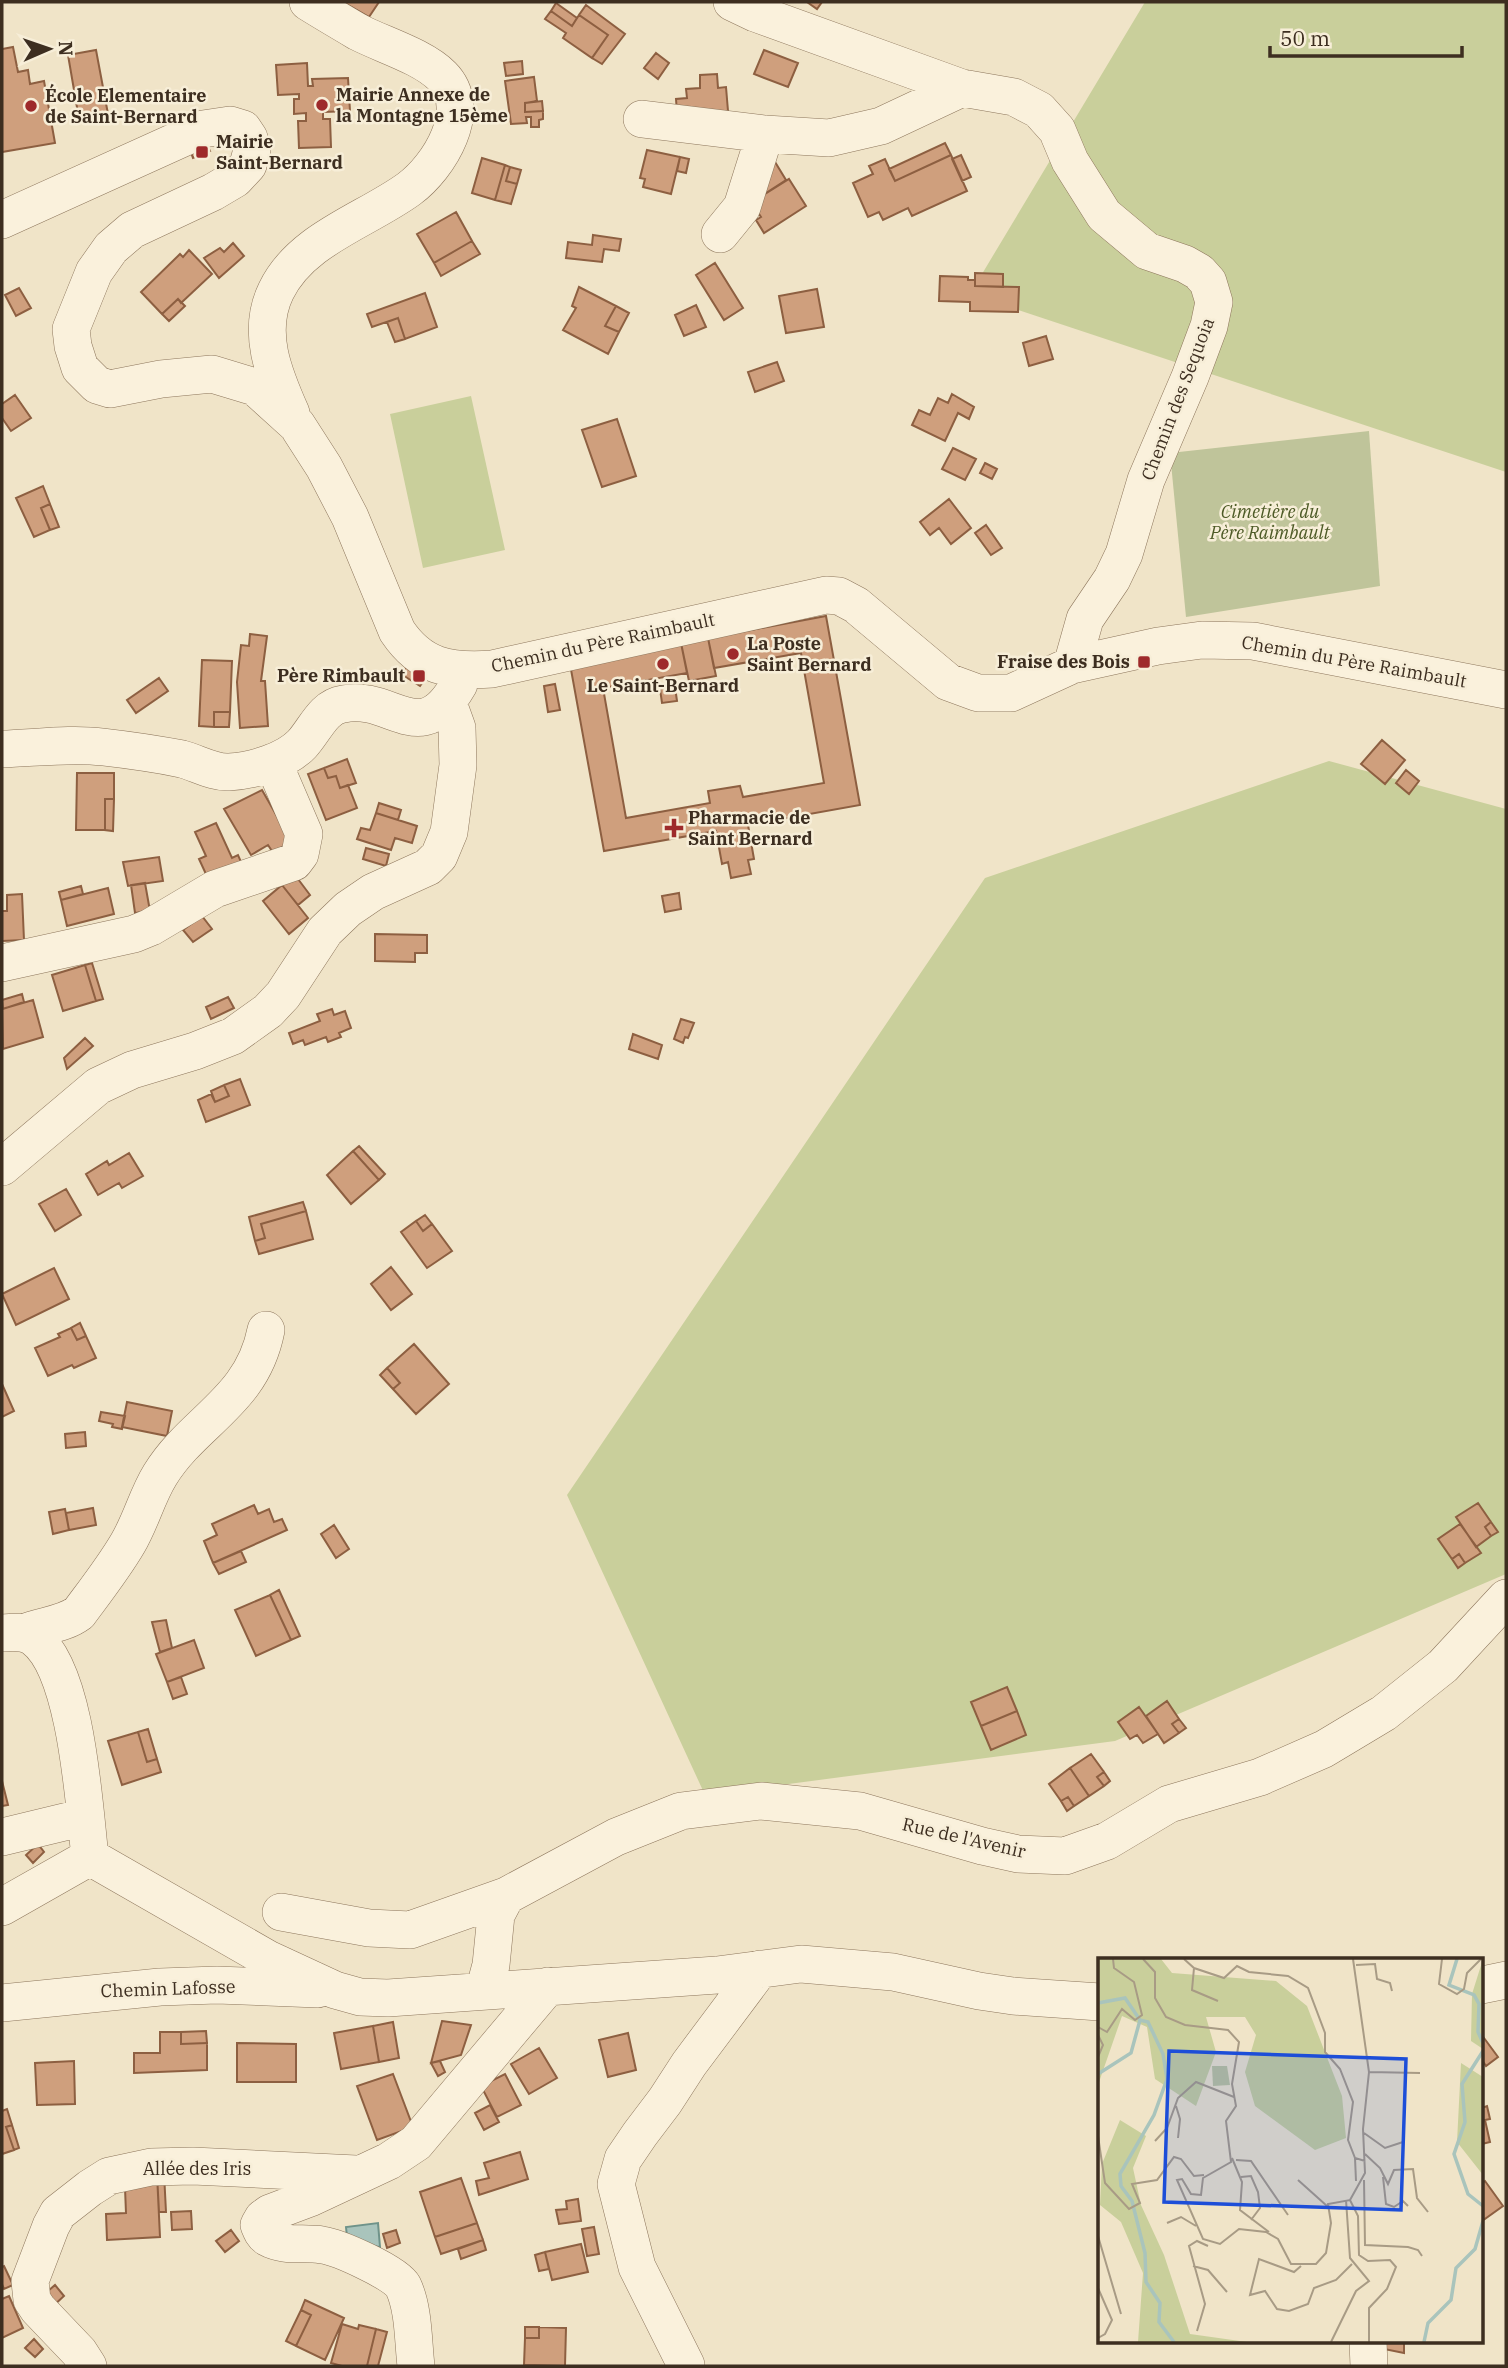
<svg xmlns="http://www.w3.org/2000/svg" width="1508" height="2368" viewBox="0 0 1508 2368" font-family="'IBM Plex Serif',serif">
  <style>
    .green { fill: #c9cf9b }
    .cemetery { fill: #bfc49a }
    .water { fill: #a9c4bc; stroke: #6f938a; stroke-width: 2 }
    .building { fill: #cf9f7d; stroke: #8d5f41; stroke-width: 2 }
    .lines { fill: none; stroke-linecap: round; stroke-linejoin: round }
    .minor-casing { stroke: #8d765c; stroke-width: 38 }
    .minor { stroke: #faf1dc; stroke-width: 37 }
    .poi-dot { fill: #9e2a2b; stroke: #f7eed8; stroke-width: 2.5 }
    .labels { text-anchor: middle; stroke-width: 5; stroke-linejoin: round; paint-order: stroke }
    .poi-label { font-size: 18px; font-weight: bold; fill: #3d2e20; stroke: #f7eed8; text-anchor: start }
    .street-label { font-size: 18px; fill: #3d2e20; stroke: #f7eed8 }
    .park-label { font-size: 18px; font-style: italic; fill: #4d5a26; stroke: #f7eed8 }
    .inset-river { fill: none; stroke: #a9c4bc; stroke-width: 3.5 }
    .inset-road { fill: none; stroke: #a89b85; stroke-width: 2 }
    .view { fill: #1d4ed8; fill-opacity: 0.15; stroke: #1d4ed8; stroke-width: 3.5 }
    .inset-edge { fill: none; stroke: #3d2e20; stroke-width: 3.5 }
  </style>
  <rect width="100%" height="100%" fill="#f0e4c8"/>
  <path class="green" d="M1145,2H1506V472L970,294Z
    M471,396L505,550L423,568L390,414Z
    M1329,761L1506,809V1574L1115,1741L705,1795L567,1495L985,878Z"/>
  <path class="cemetery" d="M1369,431L1380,586L1186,617L1170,453Z"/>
  <path class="water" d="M378,2223L380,2247L356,2244L347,2237L346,2227Z"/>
  <path class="building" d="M343,2H379L369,17Z
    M807,2H822L817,9Z
    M556,3L577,18L572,26L551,11Z
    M586,5L625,34L602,64L592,58L608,35L579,15Z
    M551,11L572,26L579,15L608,35L592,58L563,38L566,33L545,19Z
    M13,47L18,72L28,70L30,84L44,81L55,143L2,152V49Z
    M96,50L108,114L79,119L68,55Z
    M764,50L798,63L788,87L754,74Z
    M656,53L669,63L658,79L644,68Z
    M522,61L523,74L506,76L504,63Z
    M307,63L308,86H313L312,79L348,78L350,111L323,112V119H330L331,147L299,148L298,121H306V113L294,114V99H299V94L278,95L276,65Z
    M717,74L718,88L726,87L728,111L677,113L676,99L687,98L686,89L700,88V75Z
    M534,77L537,101L525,103V112L543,111V119L539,120V127H531V117H526L527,123L511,124L505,81Z
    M542,101L543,111L525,112V103Z
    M205,140L210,151L193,158L189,147Z
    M945,143L951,155L895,181L889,169Z
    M647,150L680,157L671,194L643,187L645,179L640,178Z
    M951,155L967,191L912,216L908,208L883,220L879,212L868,217L853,183L873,174L869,166L885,159L895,181Z
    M961,155L971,177L962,181L952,159Z
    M680,157L689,159L686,173L677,171Z
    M772,157L786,180L757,199Z
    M482,158L505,165L495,200L472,193Z
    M505,165L510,167L506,181L517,184L511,204L495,200Z
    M510,167L521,170L517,184L506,181Z
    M789,179L806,206L764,233L756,220L761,217L755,208L757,199Z
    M456,212L472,241L434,263L417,234Z
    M593,235L621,239L619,251L604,249L602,262L566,258L568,242L592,245Z
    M472,241L480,254L441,276L434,263Z
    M233,243L244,256L219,278L204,258L220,248L224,252Z
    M189,250L212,274L181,303L178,299L162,314L141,292L180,254L183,257Z
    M715,263L743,308L724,320L696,275Z
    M975,273L1003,274V287L975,286Z
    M940,276L968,277V280H975V286L1019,287L1018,312L970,311V302L939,301Z
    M579,287L616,306L605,326L619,332L608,354L563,330L576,308L572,306Z
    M19,288L31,308L16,316L5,295Z
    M817,289L824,327L786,333L779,296Z
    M425,293L437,327L405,339L398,318L372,327L367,314Z
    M178,299L185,306L169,321L162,314Z
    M696,305L706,327L684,336L675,315Z
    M616,306L629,313L619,332L605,326Z
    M398,318L405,339L395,342L387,322Z
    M1046,336L1053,359L1029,366L1023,343Z
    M777,362L784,381L755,392L748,372Z
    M952,394L974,407L969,419L958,413L945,441L912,425L919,410L930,415L938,398L948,403Z
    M15,395L31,418L11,431L2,418V404Z
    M617,419L636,476L602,487L582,430Z
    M953,448L976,459L965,480L942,469Z
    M985,463L997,469L992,479L980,473Z
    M43,486L50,504L41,508L50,530L34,537L16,498Z
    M949,499L971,528L951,544L939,528L930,535L920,522Z
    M50,504L59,527L50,530L41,508Z
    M986,525L1002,548L991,555L975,533Z
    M826,616L860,805L748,825L754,859L748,860L751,874L731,878L728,862L722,864L716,831L604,851L570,664L681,643L687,673L603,688L626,818L710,803L708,791L740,786L743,797L824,783L801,653L714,668L708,638Z
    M250,634L267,636L261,681H265L268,726L240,728L237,682L241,645L249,646Z
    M708,638L716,676L689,681L681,643Z
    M202,660L232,661L230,712H214V727L199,726Z
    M409,662L428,675L420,686L401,674Z
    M159,678L168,691L136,713L127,700Z
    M555,684L560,710L548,712L544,686Z
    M675,687L677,701L662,703L660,689Z
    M214,712H230L229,727H214Z
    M1382,740L1405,760L1385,784L1361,764Z
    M347,759L356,783L340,788L336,776L328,778L324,768Z
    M324,768L328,778L336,776L340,788L348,785L357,808L326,820L308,774Z
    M1406,770L1419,781L1409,794L1396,783Z
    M77,773H114V799H105V830H76Z
    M262,790L286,832L294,853L272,851L268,845L251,855L224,809Z
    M105,799H114L113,831L105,830Z
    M379,803L401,810L398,820L376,813Z
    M376,813L417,826L412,843L395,838L391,850L357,839L361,828L370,830Z
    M216,823L232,858L238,855L245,871L211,885L199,859L206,856L195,832Z
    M366,848L389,854L386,866L363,859Z
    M159,857L163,881L128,886L123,862Z
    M295,875L310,895L298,905L282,885Z
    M145,883L150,911L135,913L131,885Z
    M282,885L308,918L289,934L263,901Z
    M81,886L83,894L61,900L59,892Z
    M108,888L114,914L67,926L61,900Z
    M679,893L681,909L665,912L662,896Z
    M22,894L24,940L2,941V911H7V895Z
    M202,916L212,929L193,942L183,930Z
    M375,934L427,935V953H415V962L375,961Z
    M92,963L103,999L96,1001L85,965Z
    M85,965L96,1001L63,1011L52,975Z
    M22,994L24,1002L3,1009L2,1000Z
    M228,997L234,1008L211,1019L206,1007Z
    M33,1000L43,1037L3,1049L2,1009Z
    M332,1009L334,1015L345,1011L351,1028L339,1033L341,1037L328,1042L326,1037L305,1045L303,1040L293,1044L289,1033L320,1021L317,1014Z
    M681,1019L694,1023L688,1038L685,1037L683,1043L674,1039Z
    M633,1034L662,1045L658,1059L629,1049Z
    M85,1038L93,1046L67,1069L64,1058Z
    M240,1079L250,1105L206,1122L198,1100L211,1094L215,1102L229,1096L224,1085Z
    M224,1085L229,1096L215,1102L211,1091Z
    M359,1146L385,1174L379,1180L353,1151Z
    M353,1151L379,1180L351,1204L327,1175Z
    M129,1153L143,1176L122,1188L119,1183L98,1195L86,1174L107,1161L109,1165Z
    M66,1189L81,1215L55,1231L39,1204Z
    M303,1202L306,1211L261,1224L265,1238L255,1241L249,1217Z
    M306,1211L313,1239L259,1254L255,1241L265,1238L261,1224Z
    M425,1215L432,1224L423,1231L416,1221Z
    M416,1221L423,1231L432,1224L452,1251L427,1268L401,1232Z
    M391,1267L412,1294L391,1310L371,1284Z
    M54,1268L69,1299L16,1325L2,1294Z
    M80,1323L86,1336L77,1340L71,1328Z
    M71,1328L77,1340L86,1336L96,1358L74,1368L72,1365L48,1376L35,1348L60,1337L58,1334Z
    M414,1344L449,1384L416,1414L393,1389L400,1383L387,1368Z
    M387,1368L400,1383L393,1389L380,1375Z
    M2,1384L14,1411L2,1417Z
    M127,1402L172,1411L167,1436L122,1427Z
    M101,1412L125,1416L122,1429L112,1427L113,1424L99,1421Z
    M85,1432L86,1446L66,1448L65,1434Z
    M1478,1503L1491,1522L1485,1527L1491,1536L1476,1547L1456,1517Z
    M254,1505L258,1514L269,1509L274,1522L282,1519L287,1530L213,1563L204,1541L217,1535L212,1524Z
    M93,1508L96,1525L69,1530L66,1513Z
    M65,1509L69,1530L53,1534L49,1512Z
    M1491,1522L1498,1532L1491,1536L1485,1527Z
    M1460,1524L1481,1553L1465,1563L1459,1554L1452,1559L1438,1539Z
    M334,1525L349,1549L336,1558L321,1534Z
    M241,1551L246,1562L219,1574L213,1563Z
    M1459,1554L1465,1563L1458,1568L1452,1559Z
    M279,1590L300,1636L291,1640L270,1595Z
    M270,1595L291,1640L256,1656L235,1610Z
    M166,1620L172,1648L160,1652L152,1622Z
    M194,1640L204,1668L167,1682L156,1654Z
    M181,1677L187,1694L173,1699L167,1682Z
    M1007,1687L1017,1711L981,1726L971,1702Z
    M1167,1701L1179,1719L1172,1724L1179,1733L1164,1743L1146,1716Z
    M1139,1707L1158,1734L1143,1743L1137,1735L1130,1739L1118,1722Z
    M1017,1711L1026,1735L991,1750L981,1726Z
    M1179,1719L1186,1728L1179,1733L1172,1724Z
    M148,1729L157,1759L147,1762L138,1732Z
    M138,1732L147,1762L157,1759L161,1772L122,1785L108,1741Z
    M1091,1754L1104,1772L1097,1777L1104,1786L1089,1796L1070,1768Z
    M1070,1768L1089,1796L1074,1806L1068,1797L1061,1801L1049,1784Z
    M1104,1772L1110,1781L1104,1786L1097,1777Z
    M2,1781L8,1805L2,1806Z
    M1068,1797L1074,1806L1067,1811L1061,1801Z
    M38,1844L44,1852L33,1863L26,1855Z
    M442,2021L471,2025L461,2055L431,2063Z
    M393,2022L399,2058L379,2062L373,2026Z
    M373,2026L379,2062L341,2069L334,2033Z
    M206,2031L207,2043L181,2044V2032Z
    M160,2032H181V2044L207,2043V2070L134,2073V2053H160Z
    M628,2033L636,2070L608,2077L599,2040Z
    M1484,2038L1498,2057L1486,2066L1482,2060V2040Z
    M237,2043L296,2044V2082H237Z
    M539,2048L557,2078L529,2094L511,2064Z
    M74,2061L75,2104L37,2105L35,2063Z
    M440,2061L445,2072L438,2076L431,2063Z
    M393,2074L413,2127L377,2140L357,2086Z
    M505,2074L521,2105L497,2117L481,2086Z
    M490,2105L499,2122L484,2130L475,2113Z
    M1487,2106L1490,2119L1485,2120L1490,2142L1482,2144V2108Z
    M7,2109L12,2125L6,2127L14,2150L2,2154V2111Z
    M12,2125L19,2148L14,2150L6,2127Z
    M520,2152L528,2179L479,2195L476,2181L489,2178L484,2163Z
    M164,2173L166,2212H159L157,2174Z
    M157,2174L160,2237L107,2240L106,2214L126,2213L125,2188Z
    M461,2178L477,2223L435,2237L420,2192Z
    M1485,2181L1503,2206L1482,2221V2183Z
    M578,2199L581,2221L559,2224L556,2210L567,2209L566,2201Z
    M191,2211L192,2229L172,2230L171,2212Z
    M477,2223L483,2240L441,2254L435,2237Z
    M594,2227L599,2254L587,2256L582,2229Z
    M231,2230L239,2241L225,2252L216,2241Z
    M396,2230L400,2243L387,2248L383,2234Z
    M483,2240L486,2250L461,2259L458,2249Z
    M581,2244L588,2272L552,2280L545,2252Z
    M545,2252L549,2269L539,2271L535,2255Z
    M4,2266L13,2285L4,2289L2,2284V2267Z
    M55,2285L64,2296L51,2308L41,2297Z
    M9,2296L23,2328L2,2338V2299Z
    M305,2300L344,2318L325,2360L296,2346L311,2315L301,2310Z
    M301,2310L311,2315L296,2346L286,2341Z
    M342,2324L358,2329L359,2325L376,2329L367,2366H342L331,2363Z
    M525,2327H539V2338H525Z
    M539,2327L566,2328L565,2366L524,2365L525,2338H539Z
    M376,2329L387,2332L378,2366H367Z
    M34,2339L43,2349L35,2357L25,2348Z
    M1378,2342H1404V2353L1379,2348Z"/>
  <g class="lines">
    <defs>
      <path id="minor" d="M732,2L755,13L962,88L1014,97L1039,110L1057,130L1070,161L1104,215L1147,251L1185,264L1199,272L1208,282L1214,302L1209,326L1190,377L1146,480L1124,554L1112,579L1085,619L1072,665
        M642,119L765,134L829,138L881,126L962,88
        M2,220L203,129L230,125L243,129L249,138L252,150L248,165L235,179L213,192L132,230L111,248L94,272L71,329L73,346L80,368L97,385L110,389L161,379L212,374L255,387L297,425L324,467L350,517L397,631C421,667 449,672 492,669L826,595L839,596L856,605L948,682L978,693H1011L1072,665L1158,646L1202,640L1253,641L1506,690
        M720,234L742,207L765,134
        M291,413C274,375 256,332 276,291C301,239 365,221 409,189C439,167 475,109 442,76C422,56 383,45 358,32C341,22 324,12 308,2
        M2,749C35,748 71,743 103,747C129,750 157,754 182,759C197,763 214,773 229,772C252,771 286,761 302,744C315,730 323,707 343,704C394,694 420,752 459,684
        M2,963L134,934L151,927L215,889L294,862L300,854L304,834L273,762
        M2,1167L98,1086L132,1070L195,1051L233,1036L268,1011L283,995L325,931L348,909L373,892L428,867L439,856L449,832L458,765L457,728L448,703
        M23,1633C42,1625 63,1625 79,1613C96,1590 114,1567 128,1543C141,1521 147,1496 160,1475C194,1420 252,1402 266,1330
        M2,1837L85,1817
        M90,1857L268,1959L335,1990L360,1997L388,1998L717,1975L801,1964L893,1972L979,1991L1013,1996L1100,2002
        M2,1907L90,1857C84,1806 77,1670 34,1638C25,1631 14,1632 3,1633
        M281,1912L369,1928L410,1930L506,1896
        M1482,1985L1506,1980
        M484,1991L491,1965L496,1915L506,1896L616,1837L681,1811L761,1801L860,1811L982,1846L1018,1854L1065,1856L1107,1841L1169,1804L1260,1777L1324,1749L1384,1713L1443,1666L1506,1598
        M2,2003L160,1987L217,1985L318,1989
        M1368,2342L1369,2366
        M686,2365L637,2267L616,2184L623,2159L640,2134L665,2101L689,2064L760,1969
        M88,2366L79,2352L38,2309L32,2300L30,2281L51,2226L58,2213L90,2188L109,2176L151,2167L193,2166L356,2174
        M416,2366C413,2341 414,2309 403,2286C396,2273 338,2247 322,2245C305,2242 284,2247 268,2238C263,2235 261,2230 259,2225L263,2218L270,2213L310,2198L389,2161L416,2143L548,1986"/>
    </defs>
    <use href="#minor" class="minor-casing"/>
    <use href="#minor" class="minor"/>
  </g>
  <g class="poi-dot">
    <circle cx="322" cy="105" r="7"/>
    <circle cx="31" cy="106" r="7"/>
    <rect x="195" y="145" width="14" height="14" rx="3.5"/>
    <circle cx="733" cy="654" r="7"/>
    <rect x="1137" y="655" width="14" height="14" rx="3.5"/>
    <circle cx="663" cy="664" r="7"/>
    <rect x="412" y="669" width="14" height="14" rx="3.5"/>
    <path d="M670.5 817.5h7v7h7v7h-7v7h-7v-7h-7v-7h7z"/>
  </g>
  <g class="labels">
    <g class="poi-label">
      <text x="336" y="101">Mairie Annexe de<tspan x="336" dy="21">la Montagne 15ème</tspan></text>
      <text x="45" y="102">École Elementaire<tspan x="45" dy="21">de Saint-Bernard</tspan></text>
      <text x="216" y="148">Mairie<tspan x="216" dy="21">Saint-Bernard</tspan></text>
      <text x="747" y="650">La Poste<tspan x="747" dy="21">Saint Bernard</tspan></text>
      <text x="1130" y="668" text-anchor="end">Fraise des Bois</text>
      <text x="405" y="682" text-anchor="end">Père Rimbault</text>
      <text x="663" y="692" text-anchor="middle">Le Saint-Bernard</text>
      <text x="688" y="824">Pharmacie de<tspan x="688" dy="21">Saint Bernard</tspan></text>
    </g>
    <g class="street-label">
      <text transform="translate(1178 399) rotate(-69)" y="6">Chemin des Sequoia</text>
      <text transform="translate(603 643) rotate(-12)" y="6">Chemin du Père Raimbault</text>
      <text transform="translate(1354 662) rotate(10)" y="6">Chemin du Père Raimbault</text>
      <text transform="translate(964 1838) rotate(13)" y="6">Rue de l'Avenir</text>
      <text transform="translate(168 1989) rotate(-2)" y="6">Chemin Lafosse</text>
      <text x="197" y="2175">Allée des Iris</text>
    </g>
    <g class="park-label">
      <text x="1270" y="518">Cimetière du<tspan x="1270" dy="21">Père Raimbault</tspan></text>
    </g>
  </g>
  <g transform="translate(1098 1958)">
    <rect width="385" height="385" fill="#f0e4c8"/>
    <path d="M0,1H63L74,15L178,23L209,48L244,138L248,180L217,192L157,148L147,114L158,77L147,59H108L118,94L98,148L57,121L49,69L24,58L0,127ZM385,1V91L373,83L374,36ZM363,105L385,119V217L359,184ZM22,162L48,178L35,210L43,247L66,297L92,376L149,384H40L45,315L23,264L2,247L4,206Z" fill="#c9cf9b"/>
    <path d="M114,108H129L132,127L115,128Z" fill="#bfc49a"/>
    <path class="inset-river" d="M359,1L351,27L376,37L381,46L380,74L385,85M0,45L27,40L42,62M385,93L364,126L367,164L356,196L370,236L385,248M0,116L33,95L42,62L50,64L65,96L69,121L56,157L22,216L23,228L34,243L47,295L48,324L62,345L61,364L76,384M326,384L330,365L353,342L358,310L377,291L385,263"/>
    <path class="inset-road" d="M45,1L57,14V40L68,59L87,67L130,72L141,84L134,126L138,148L128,163L133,204L105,220L103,237L93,236L84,221L79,222L105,281L122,286L141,271L168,274L180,281L193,306H218L228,295L233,265L230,246L252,242L260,258L261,297L270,303L292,302L298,309L289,331L271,350V384M86,1L96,10L126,20L139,8L151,14L190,18L210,30L227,75V94L242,111L255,144L250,182L257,200L267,203M344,1L341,26L359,36L366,31L369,15L383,1M258,7L277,6L279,21L292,25L294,33M96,10L94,32L120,43M0,69L9,74L24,51L37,62L44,57L36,24L16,10L15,1M0,77L5,87L0,99M271,114L322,115M78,148L82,161L80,180M266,175L287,190L305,184M0,178L7,225L31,251L42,245L34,226L59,222L76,199L83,201L96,218L106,217M57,183L69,170L80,140L98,124L136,139M267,196L282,210L290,226L296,212L315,211L319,240L330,254M134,200L144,224L142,252L171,274M257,200L258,223M138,202L153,203L190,257M143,219L153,218L160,234L162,250L153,262M285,219L288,246L296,249L305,243L310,248M200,222L229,248M266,222L267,287L310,289L320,292L324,298M252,242L267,215L265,171L271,114L255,1M69,265L83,259L98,268M0,278L23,356M95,308L110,312L129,334M203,308L196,314L161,301L152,337L167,333L179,351L191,353L210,346L216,330L238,322L254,306M0,330L14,362L7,376L0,380M99,373L107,346L91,288L99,283L110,288M233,384L258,333L271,323L252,300L248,242"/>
    <path class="view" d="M71,93L308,101L303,252L66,244Z"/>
    <rect width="385" height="385" class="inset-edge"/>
  </g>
  <rect width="1508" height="2368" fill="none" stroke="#3d2e20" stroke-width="7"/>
  <g transform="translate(49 49) rotate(88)" stroke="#f7eed8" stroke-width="5" paint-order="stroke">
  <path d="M0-5L12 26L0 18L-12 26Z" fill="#3d2e20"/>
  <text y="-10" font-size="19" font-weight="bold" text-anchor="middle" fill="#3d2e20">N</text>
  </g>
  <path d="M1270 46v10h192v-10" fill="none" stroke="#3d2e20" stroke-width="3.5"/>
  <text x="1280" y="46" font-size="21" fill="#3d2e20" stroke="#f7eed8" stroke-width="5" paint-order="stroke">50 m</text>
</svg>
